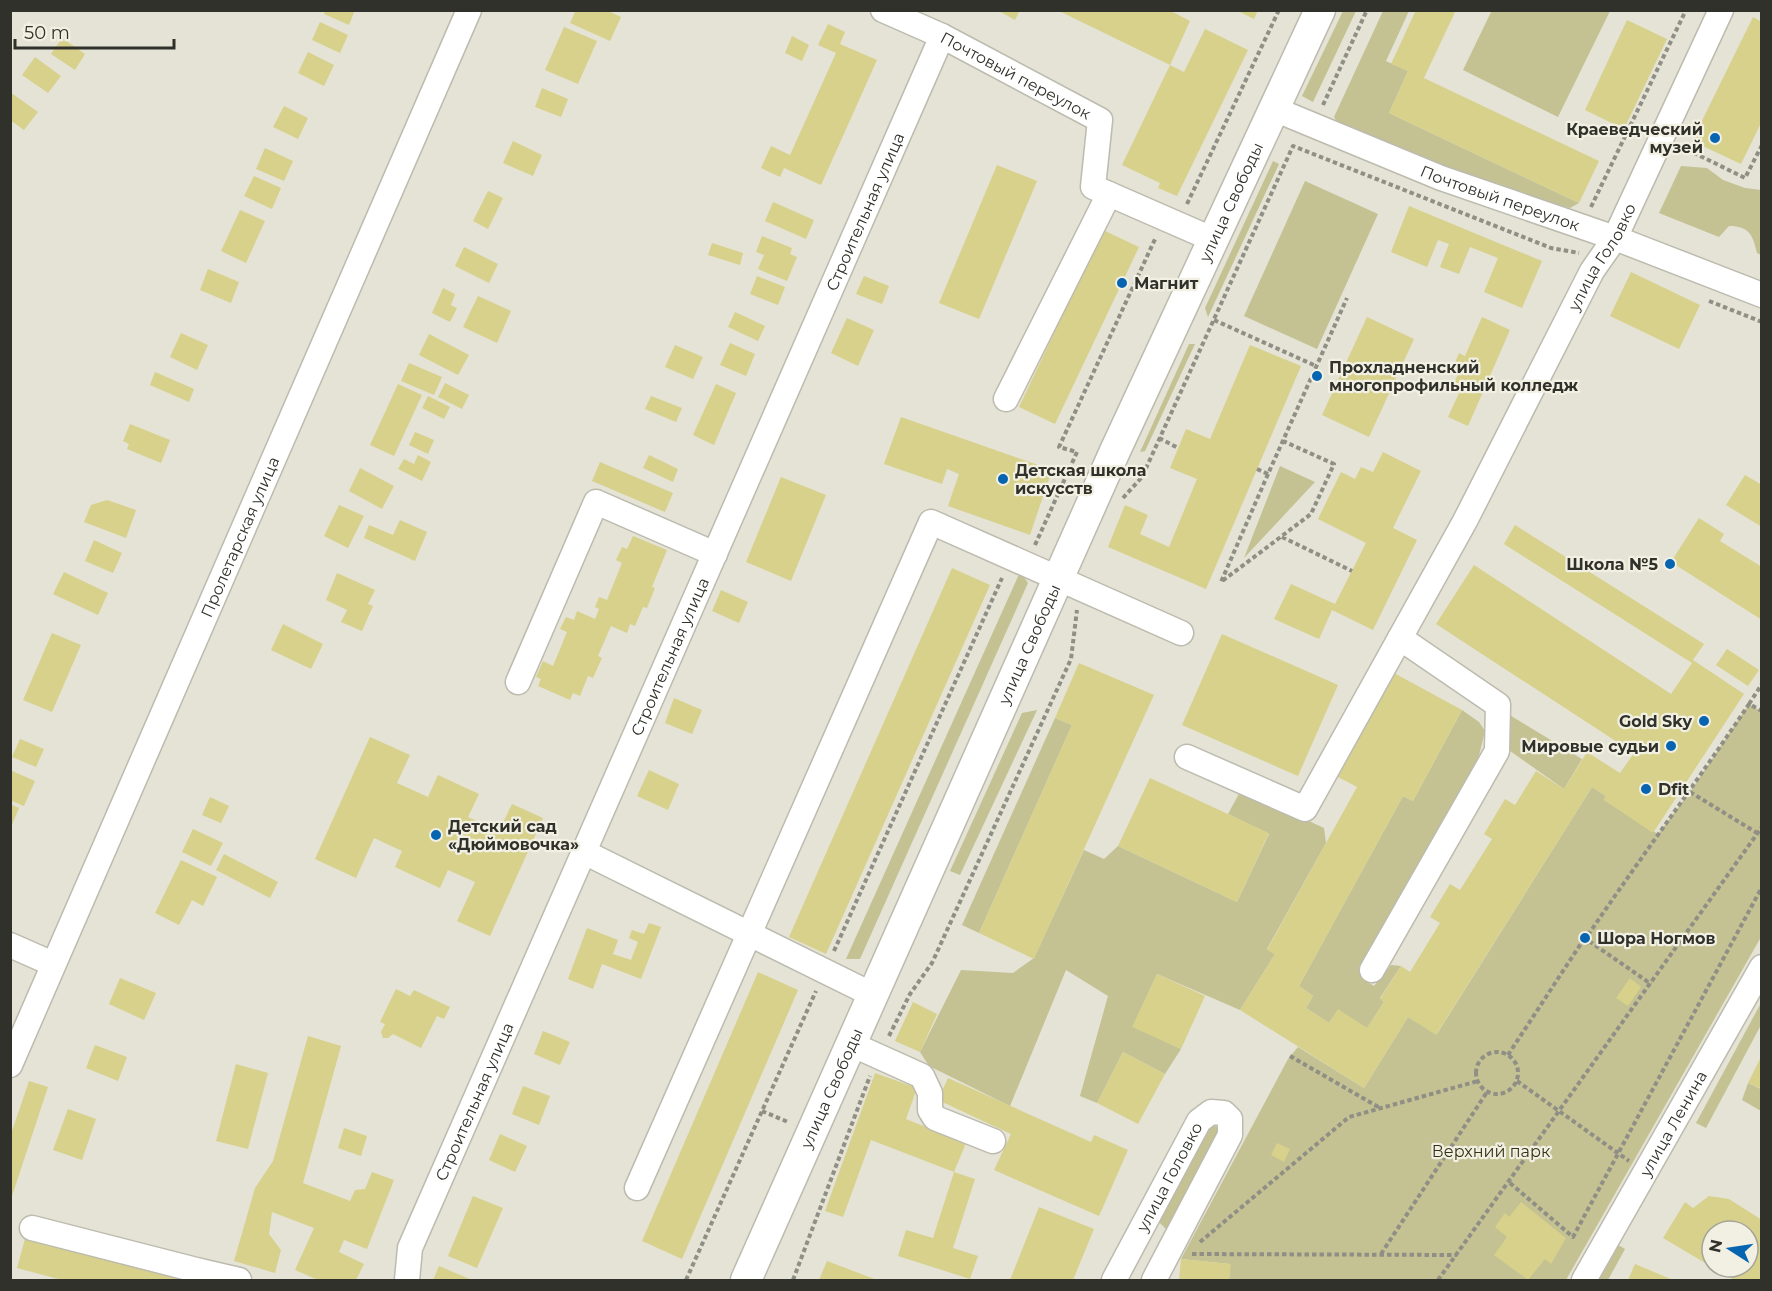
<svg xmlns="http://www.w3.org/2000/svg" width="1772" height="1291" viewBox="0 0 1772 1291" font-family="Montserrat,sans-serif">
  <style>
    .green { fill: #c4c193 }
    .building { fill: #d7d18c }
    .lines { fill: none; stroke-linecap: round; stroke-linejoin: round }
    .minor-casing { stroke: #bcbbae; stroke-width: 27 }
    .major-casing { stroke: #bcbbae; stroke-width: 33 }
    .path { stroke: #908f85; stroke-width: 4; stroke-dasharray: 4.5 3; stroke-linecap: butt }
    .minor { stroke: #fff; stroke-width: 24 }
    .major { stroke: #fff; stroke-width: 30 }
    .poi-dot { fill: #0664b1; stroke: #f1f0e2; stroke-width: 2 }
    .labels { text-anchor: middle; stroke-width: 4.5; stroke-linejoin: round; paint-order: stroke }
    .street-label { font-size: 16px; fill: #31312b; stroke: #f1f0e2 }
    .poi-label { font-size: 16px; font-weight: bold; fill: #31312b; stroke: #f1f0e2; text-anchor: start }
    .park-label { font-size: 16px; fill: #353214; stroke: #f1f0e2 }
  </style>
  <rect width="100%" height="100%" fill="#e4e3d5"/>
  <path class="green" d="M1492,10L1610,11L1558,117L1463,70Z
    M1343,11H1356L1313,102L1302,96Z
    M1383,11H1409L1386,61L1408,71L1389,113L1579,203L1570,208L1469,179L1337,122L1334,117Z
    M1273,161L1279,164L1208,317L1205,308Z
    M1681,166L1707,168L1723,180L1745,188L1761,190V255L1757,253C1753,235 1749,226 1729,226L1719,237L1659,213Z
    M1305,181L1378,214L1317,349L1244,316Z
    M1189,344H1195L1145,451L1140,452Z
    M1280,466L1315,482L1244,558Z
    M1020,572L1028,583L860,959H846Z
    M1749,704L1761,711V937L1566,1280H1229L1230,1264L1181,1259L1288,1059L1298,1047L1364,1088L1408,1017L1437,1034L1592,787L1606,796L1604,800L1658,834L1690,792Z
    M1037,710L960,875L950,871L1022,713Z
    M1462,710L1479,722L1485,731L1475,772L1361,978L1374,986L1391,965L1401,966L1380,998L1384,1002L1367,1028L1338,1010L1329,1023L1306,1008L1313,996L1299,986L1403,796L1413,801Z
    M1508,714L1582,759L1564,789L1503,746Z
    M1055,718L1072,725L979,933L962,925Z
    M1241,790L1324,828L1326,843L1267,949L1275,954L1240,1010L1157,974L1133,1026L1181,1049L1165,1074L1123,1052L1097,1103L1080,1096L1108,996L1066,970L1010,1106L929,1066L920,1052L961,970L1013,973L1034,958L1084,850L1104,859L1118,846L1237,902L1269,834L1228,814Z
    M1761,1003V1025L1706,1128L1696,1123Z
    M1748,1083L1761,1089V1111L1742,1100Z
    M1211,1125L1221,1128L1167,1230L1159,1222L1206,1128Z
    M1615,1243L1625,1249L1608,1280H1594Z"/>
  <path class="building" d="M325,10H355L349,25L324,14Z
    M576,10H606L621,17L610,41L570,23Z
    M997,10H1020L1015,20Z
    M1057,10H1169L1190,21L1170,65L1184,72L1205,29L1248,50L1177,196L1158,188L1160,183L1122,165L1170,65Z
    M1236,10H1258L1254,19Z
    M1416,10H1456L1424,78L1599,161L1579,203L1389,113L1408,71L1391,64Z
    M1753,17L1762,22V121L1741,164L1692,141Z
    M1627,20L1667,39L1624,129L1585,110Z
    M320,22L348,35L340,53L312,40Z
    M828,24L845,32L840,44L877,60L821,185L784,168L780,177L761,168L771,146L790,155L836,53L818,45Z
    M564,27L597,41L578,84L545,70Z
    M792,36L809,45L802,61L785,53Z
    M62,38L85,54L75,70L51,54Z
    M308,52L334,65L324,86L298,73Z
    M35,57L61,76L48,93L22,75Z
    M542,88L568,99L561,117L535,107Z
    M10,92L38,112L24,130L10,120Z
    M284,106L308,118L298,139L273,127Z
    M513,141L542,155L533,176L503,163Z
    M265,148L293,161L284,181L256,169Z
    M997,165L1037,181L979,319L939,303Z
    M254,176L281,188L272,209L244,196Z
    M488,191L503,198L488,229L473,221Z
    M773,202L814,220L806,239L765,221Z
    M1409,206L1542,261L1522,308L1484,292L1498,258L1470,247L1459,274L1440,267L1449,244L1438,240L1427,267L1391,252Z
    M240,210L265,221L246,263L221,251Z
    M1103,230L1139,247L1055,424L1019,407Z
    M762,236L792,248L790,254L797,257L787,281L758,269L764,255L756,252Z
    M712,243L743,253L740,265L708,255Z
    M464,247L498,264L489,283L455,266Z
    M208,269L239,282L231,303L200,290Z
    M1631,272L1700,305L1679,349L1610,316Z
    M757,276L785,287L778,305L750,294Z
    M864,276L889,286L882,304L856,294Z
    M443,288L455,294L451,305L457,308L450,322L432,313Z
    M478,296L511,311L497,343L463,327Z
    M735,312L765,326L758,341L728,327Z
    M1367,317L1414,339L1369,437L1322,415Z
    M1482,317L1510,330L1468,426L1448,417L1459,393L1451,389L1461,368L1454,365L1459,353L1465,356Z
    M847,318L874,330L858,366L831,353Z
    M181,333L208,345L197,370L170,357Z
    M429,334L469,355L458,375L419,355Z
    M730,343L755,354L746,376L720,365Z
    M675,345L703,357L693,379L665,367Z
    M1250,345L1301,366L1206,589L1108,547L1125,505L1148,515L1140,534L1169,547L1197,479L1170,468L1186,429L1210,439Z
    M409,363L442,377L434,395L401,381Z
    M155,372L194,389L189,402L150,385Z
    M445,383L469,395L462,409L438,397Z
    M398,384L422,395L394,456L370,445Z
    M716,384L736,393L714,445L693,435Z
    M428,396L450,407L444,419L422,408Z
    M651,396L682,408L676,422L645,409Z
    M901,417L1052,470L1030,535L948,506L959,474L947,469L942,484L884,464Z
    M130,424L170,440L161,463L127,449L129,444L123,441Z
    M415,432L434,440L428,454L409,445Z
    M1383,452L1421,471L1393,528L1417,540L1373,630L1332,610L1319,639L1274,619L1291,584L1335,604L1366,543L1318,519L1341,472L1355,479L1361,467L1373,472Z
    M418,455L431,462L422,481L398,469L404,459L414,464Z
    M649,455L678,469L673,482L643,468Z
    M600,462L673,493L665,512L592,481Z
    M360,468L394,486L382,509L349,491Z
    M1745,475L1762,485V527L1726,505Z
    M781,477L826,495L791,581L746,562Z
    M107,500L136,510L126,538L84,522L91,505Z
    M339,505L364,516L348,548L324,536Z
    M1699,518L1724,534L1720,541L1762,567V620L1671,562Z
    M400,520L427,532L415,561L364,538L369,525L393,535Z
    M1515,525L1704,644L1693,660L1744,694L1653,833L1604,800L1606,796L1592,787L1436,1035L1408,1017L1364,1088L1240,1010L1275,954L1267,950L1357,787L1338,777L1394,673L1462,710L1413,801L1403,796L1299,986L1313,996L1306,1008L1329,1023L1338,1009L1367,1028L1384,1002L1380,999L1401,966L1410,972L1440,923L1430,917L1450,884L1460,890L1492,839L1484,834L1505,799L1515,805L1536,771L1564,789L1587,752L1620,773L1634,753L1436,624L1474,565L1671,694L1692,663L1504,544Z
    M633,536L667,550L652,587L655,588L647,608L643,607L635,626L630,624L627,633L611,626L598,656L602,658L593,678L588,676L580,696L573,693L570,700L538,686L541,679L536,677L543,661L553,666L567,632L560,629L566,617L574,620L577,611L595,619L599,609L595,607L599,597L607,600L622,563L616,560L622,547L627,549Z
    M94,540L122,553L113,573L85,561Z
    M952,568L990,585L826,954L789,937Z
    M64,572L108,593L98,615L53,594Z
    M337,573L375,590L368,604L373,606L362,631L341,622L347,610L326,600Z
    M721,590L748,602L739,623L712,611Z
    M283,624L323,644L311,669L271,650Z
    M52,633L81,645L52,712L23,700Z
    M1222,634L1338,685L1298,776L1182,725Z
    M1727,649L1759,670L1748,686L1716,665Z
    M1079,663L1154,695L1034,959L979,933L1072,725L1055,718Z
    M674,698L702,710L692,734L665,723Z
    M370,737L410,755L397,783L428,797L438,775L479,794L468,817L499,831L512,804L543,818L490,936L457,921L475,882L448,870L440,888L395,867L402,851L374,838L356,878L315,859Z
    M20,739L44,749L36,767L12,757Z
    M10,770L35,781L24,806L10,800Z
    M649,770L679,784L668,810L637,796Z
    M1150,778L1269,833L1237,902L1118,846Z
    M210,797L229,806L221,823L202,815Z
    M10,804L19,808L11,827H10Z
    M193,829L223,843L211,866L182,852Z
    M224,854L278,882L270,898L216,870Z
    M181,860L217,877L203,906L192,900L179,925L155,913Z
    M649,923L661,927L641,979L602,964L593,989L568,979L587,928L618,940L613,954L631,960L638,942L629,938L632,930L644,934Z
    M758,972L798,990L682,1259L642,1241Z
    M1157,974L1205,996L1181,1049L1132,1027Z
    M120,978L156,993L144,1020L109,1004Z
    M1630,978L1641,987L1628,1006L1616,998Z
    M396,989L410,996L414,990L450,1007L444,1019L437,1016L421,1048L393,1034L388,1038H383L381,1032L385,1024L380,1022Z
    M913,1002L937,1014L920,1052L895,1041Z
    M543,1031L570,1042L560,1065L534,1054Z
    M308,1036L341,1046L303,1183L350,1201L355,1190L365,1189L372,1172L394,1180L367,1249L344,1240L339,1252L364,1264L356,1280H318L295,1270L314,1228L272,1212L269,1234L281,1250L275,1273L234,1261L255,1188L273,1161Z
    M95,1045L127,1057L118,1081L86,1068Z
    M1123,1052L1165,1074L1138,1124L1097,1103Z
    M1762,1055V1089L1748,1083Z
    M236,1064L268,1073L248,1149L216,1141Z
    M875,1073L917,1088L906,1119L966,1143L954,1172L871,1140L843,1217L825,1211Z
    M948,1078L1091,1142L1094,1135L1128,1150L1099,1216L994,1170L1011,1134L938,1100Z
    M29,1081L48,1087L10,1202V1137Z
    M523,1086L550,1096L539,1125L512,1114Z
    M68,1109L96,1119L82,1160L53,1150Z
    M344,1128L367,1136L361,1156L338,1148Z
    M500,1134L527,1146L515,1172L489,1160Z
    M1277,1143L1290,1149L1284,1162L1271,1155Z
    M954,1172L975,1179L953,1248L978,1256L970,1279L898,1256L906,1230L933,1238Z
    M473,1196L503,1208L477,1268L448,1256Z
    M1709,1196L1729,1199L1762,1220V1279L1735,1280L1712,1267H1748V1231H1712V1267L1663,1238L1685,1202L1693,1208Z
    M1521,1202L1566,1238L1551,1264L1545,1259L1528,1280L1494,1255L1507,1237L1495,1227L1505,1213L1509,1217Z
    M1039,1207L1094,1229L1073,1280H1010Z
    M26,1235L176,1276L175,1280H62L17,1268Z
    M1181,1259L1231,1264L1229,1280H1179Z
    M827,1261L877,1280H819Z
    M1635,1264L1673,1280H1628Z
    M439,1266L472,1280H433Z"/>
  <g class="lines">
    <defs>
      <g id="minor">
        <path id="s1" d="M883,10L942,36L1100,120L1093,187L1212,239"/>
        <path id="s2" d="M1274,109L1441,178L1615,238L1762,295"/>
        <path d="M1006,399L1109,194"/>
        <path d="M518,682L596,502L715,554"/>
        <path id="s3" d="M1187,757L1305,809L1465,521L1592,271L1615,238L1721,10"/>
        <path d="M584,852L873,995"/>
        <path d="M10,945L53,964"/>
        <path d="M1372,970L1497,751L1498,705L1400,638"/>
        <path d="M851,1044L922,1076L930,1093V1110L935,1118L993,1141"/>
        <path id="s4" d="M10,1065L469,10"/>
        <path d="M637,1188L931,522L1181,633"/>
        <path d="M32,1228L200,1271"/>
        <path d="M197,1280L200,1271L239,1280"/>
        <path id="s5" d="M407,1280L410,1248L942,36"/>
        <path id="s6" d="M1114,1280L1199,1121L1211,1112L1224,1113L1230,1119V1135L1154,1280"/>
        <path id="s7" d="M1584,1280L1762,967"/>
      </g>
      <g id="major">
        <path id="s8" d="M746,1280L1115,451L1320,10"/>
      </g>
    </defs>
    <use href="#minor" class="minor-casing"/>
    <use href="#major" class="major-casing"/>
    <path class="path" d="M1323,105L1367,10
      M1680,146L1745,178L1762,145
      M1187,204L1279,10
      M1591,207L1686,10
      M1709,301L1762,322
      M1214,320L1316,366
      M1159,438L1178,448
      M1257,469L1268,474L1347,298
      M1268,474L1221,582L1311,514L1334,464L1283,441
      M1123,498L1142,477L1293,146L1551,248L1579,253
      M1282,537L1352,571
      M1035,545L1077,452L1059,447L1156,237
      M1749,704L1762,684
      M1690,792L1762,836
      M1580.5 939a4.5 4.5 0 1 1 9 0a4.5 4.5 0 1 1-9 0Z
      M1588,935C1641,857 1697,782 1749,704L1762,711
      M1589,941L1651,984
      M834,951L1002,578
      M889,1036L910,994L932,963L1071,659L1077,610
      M1476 1073a21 21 0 1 1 42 0a21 21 0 1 1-42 0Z
      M1508,1055L1582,942
      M1290,1056L1380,1108
      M1517,1081L1629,1161
      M762,1111L788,1122
      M1510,1183L1573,1237L1762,887
      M1200,1242L1349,1117L1478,1081
      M1192,1254L1457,1255
      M1381,1254L1487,1092
      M686,1280L816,991
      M793,1280L870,1076
      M1438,1280L1762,827"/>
    <use href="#minor" class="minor"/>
    <use href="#major" class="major"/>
  </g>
  <g class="poi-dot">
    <circle cx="1715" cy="138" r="6"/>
    <circle cx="1122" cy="283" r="6"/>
    <circle cx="1317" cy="376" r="6"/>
    <circle cx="1003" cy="479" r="6"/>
    <circle cx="1670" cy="564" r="6"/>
    <circle cx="1704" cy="721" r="6"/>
    <circle cx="1671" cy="746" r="6"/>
    <circle cx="1646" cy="789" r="6"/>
    <circle cx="436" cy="835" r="6"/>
    <circle cx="1585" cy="938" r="6"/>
  </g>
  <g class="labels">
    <g class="street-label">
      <text dy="6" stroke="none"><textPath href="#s1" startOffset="148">Почтовый переулок</textPath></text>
      <text dy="6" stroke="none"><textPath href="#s2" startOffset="243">Почтовый переулок</textPath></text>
      <text dy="6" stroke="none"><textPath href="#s8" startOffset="1182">улица Свободы</textPath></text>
      <text dy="6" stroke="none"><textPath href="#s5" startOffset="1164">Строительная улица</textPath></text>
      <text dy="6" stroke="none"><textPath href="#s3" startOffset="756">улица Головко</textPath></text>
      <text dy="6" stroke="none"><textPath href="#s4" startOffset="576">Пролетарская улица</textPath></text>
      <text dy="6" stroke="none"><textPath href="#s8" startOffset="696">улица Свободы</textPath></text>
      <text dy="6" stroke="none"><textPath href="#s5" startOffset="678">Строительная улица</textPath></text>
      <text dy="6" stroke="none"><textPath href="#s8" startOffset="210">улица Свободы</textPath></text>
      <text dy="6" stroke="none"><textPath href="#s5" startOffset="192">Строительная улица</textPath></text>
      <text dy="6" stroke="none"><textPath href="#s7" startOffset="180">улица Ленина</textPath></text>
      <text dy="6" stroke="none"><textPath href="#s6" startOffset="117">улица Головко</textPath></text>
    </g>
    <g class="poi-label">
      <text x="1703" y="135" text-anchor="end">Краеведческий<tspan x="1703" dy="18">музей</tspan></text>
      <text x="1134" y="289">Магнит</text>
      <text x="1329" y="373">Прохладненский<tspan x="1329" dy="18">многопрофильный колледж</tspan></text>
      <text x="1015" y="476">Детская школа<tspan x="1015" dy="18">искусств</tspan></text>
      <text x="1658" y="570" text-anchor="end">Школа №5</text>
      <text x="1692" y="727" text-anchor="end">Gold Sky</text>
      <text x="1659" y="752" text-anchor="end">Мировые судьи</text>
      <text x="1658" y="795">Dfit</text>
      <text x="448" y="832">Детский сад<tspan x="448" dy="18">«Дюймовочка»</tspan></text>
      <text x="1597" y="944">Шора Ногмов</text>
    </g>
    <g class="park-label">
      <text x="1491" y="1157">Верхний парк</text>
    </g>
  </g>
  <rect width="1772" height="1291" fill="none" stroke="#31312b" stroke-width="24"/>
  <g transform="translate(1730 1249) rotate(282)"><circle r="28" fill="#f1f0e2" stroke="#a4a499" stroke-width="1.5"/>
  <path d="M0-4.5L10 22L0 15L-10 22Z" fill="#0664b1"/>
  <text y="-9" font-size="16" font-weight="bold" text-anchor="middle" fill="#31312b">N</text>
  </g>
  <path d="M15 39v9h159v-9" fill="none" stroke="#31312b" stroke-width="3"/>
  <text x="24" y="39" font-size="18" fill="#31312b" stroke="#f1f0e2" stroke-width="4.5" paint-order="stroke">50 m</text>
</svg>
